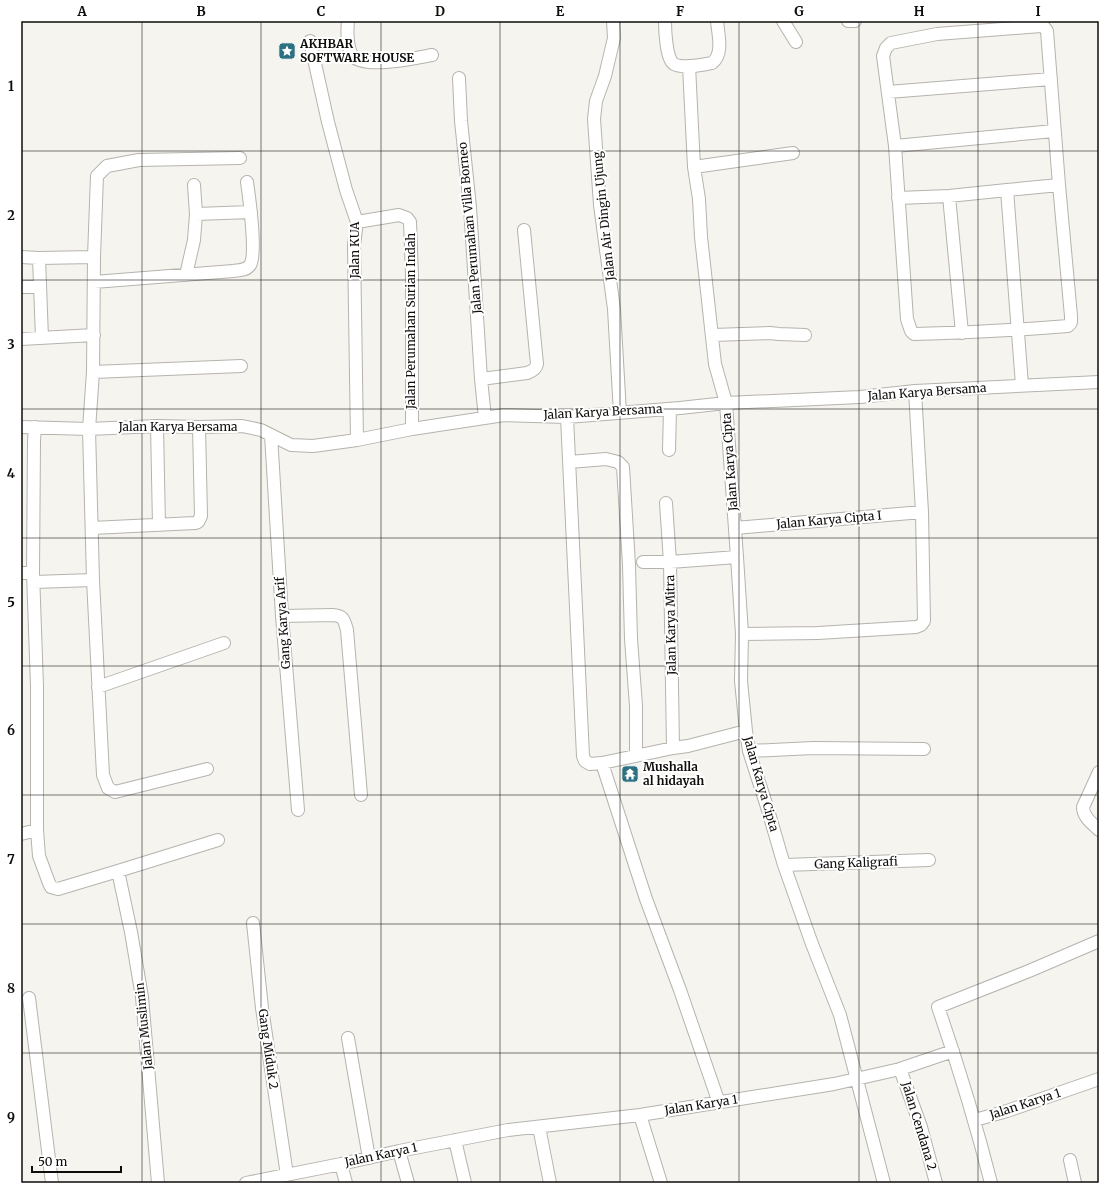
<svg xmlns="http://www.w3.org/2000/svg" width="1120" height="1204" viewBox="0 0 1120 1204" font-family="Merriweather,serif">
  <style>
    .lines { fill: none; stroke-linecap: round; stroke-linejoin: round }
    .minor-casing { stroke: #b6b3ae; stroke-width: 14 }
    .minor { stroke: #fff; stroke-width: 12 }
    .grid { fill: none; stroke: #0e0d0b; stroke-width: 1; stroke-opacity: 0.55 }
    .labels { text-anchor: middle; stroke-width: 4; stroke-linejoin: round; paint-order: stroke }
    .poi-label { font-size: 12px; font-weight: bold; fill: #0e0d0b; stroke: #fff; text-anchor: start }
    .street-label { font-size: 12px; fill: #0e0d0b; stroke: #fff }
    .neatline { fill: none; stroke: #0e0d0b; stroke-width: 1.5 }
    .grid-label { font-size: 13px; text-anchor: middle; font-weight: bold; fill: #0e0d0b }
  </style>
  <rect width="100%" height="100%" fill="#f6f4ee"/>
  <g class="lines">
    <defs>
      <path id="minor" d="M348,21C347,30 347,47 352,55C362,70 416,58 432,55
        M613,21L614,38L605,76L596,101L594,119L600,205L614,309L620,413
        M665,21C665,29 666,60 674,64C683,69 702,65 712,63C724,54 718,34 717,21
        M783,21L796,42
        M848,21H855
        M310,41L328,122L346,190L357,222L354,245L357,440
        M689,66L694,167L699,199L701,237L715,364L726,403L737,557L742,634L741,681L746,731L749,751L768,810L784,865L812,944L840,1015L884,1183
        M459,78L461,121L470,207L481,379L485,418
        M888,92L1051,79
        M895,146L1054,131
        M694,167L793,153
        M949,196L962,333
        M898,198L949,196L1007,190
        M196,214L251,212
        M357,222L399,215L407,218L410,222L412,276V429
        M21,257L39,258L94,257
        M39,258L42,338
        M186,275L194,240L196,214L194,185
        M94,282L233,271C238,270 246,271 250,265C257,255 249,196 247,182
        M21,287H40
        M713,335L770,333L779,334L805,335
        M21,339L94,335
        M93,372L241,366
        M481,379L527,373C533,371 536,369 537,364L524,230
        M1022,385L1007,190L1059,185L1047,31L1044,27L1041,26L937,34L891,43L886,48L883,56L895,146L907,319L911,331L914,334C966,333 1017,330 1068,326C1072,323 1071,321 1071,316L1059,185
        M567,417L583,756L585,761L590,764L602,763L673,748L688,746L746,731
        M157,426L159,525
        M21,427L89,429L157,426L199,427L242,426L261,430L291,445L313,446L357,440L412,429L504,415L567,417L680,408L726,403L860,397L915,391L1099,382
        M35,427L34,441L33,573L37,686V830L39,856L49,883L51,887L58,889L118,871L218,840
        M271,435L282,616L298,810
        M669,450L670,409
        M569,462L606,459L618,462L623,467L629,565L631,639L636,706V756
        M666,503L670,562L673,748
        M92,528L195,523L198,522L201,516L199,427
        M735,528L922,512
        M643,562H670L737,557
        M21,573H33
        M34,582L93,580
        M282,616L333,615C344,616 344,620 347,630L361,795
        M742,634L818,633L916,627L921,625L924,621L922,512L915,391
        M98,687L224,643
        M749,751L813,748L924,749
        M602,763L646,899L680,990L719,1103
        M207,769L115,792L108,788L103,775L93,580L89,429L93,372L94,257L97,176L107,166L139,160L240,158
        M1099,772L1083,807C1083,817 1092,823 1099,830
        M21,834L37,830
        M784,865L929,860
        M118,871L131,932L142,997L158,1183
        M253,923L262,1008L287,1175
        M29,998L52,1183
        M348,1038L369,1158
        M900,1069L921,1127L936,1183
        M640,1115L661,1183
        M975,1120L1007,1111L1099,1079
        M539,1127L550,1183
        M455,1140L465,1183
        M399,1151L408,1183
        M1070,1160L1075,1183
        M341,1164L346,1183
        M246,1183L341,1164L399,1151L508,1130L640,1115L834,1084L900,1069L953,1051
        M991,1183C976,1124 958,1065 938,1007L1029,971L1099,941"/>
    </defs>
    <use href="#minor" class="minor-casing"/>
    <use href="#minor" class="minor"/>
  </g>
  <path class="grid" d="M142,21V1183M261,21V1183M381,21V1183M500,21V1183M620,21V1183M739,21V1183M859,21V1183M978,21V1183M21,151H1099M21,280H1099M21,409H1099M21,538H1099M21,666H1099M21,795H1099M21,924H1099M21,1053H1099"/>
  <defs>
    <symbol id="sight-square" viewBox="-11 -11 22 22"><rect x="-9" y="-9" width="18" height="18" rx="4" fill="#2d7082" stroke="#fff"/><path d="M0-6L1.8-2.2L6-1.7L2.9 1.2L3.7 5.4L0 3.3L-3.7 5.4L-2.9 1.2L-6-1.7L-1.8-2.2Z" fill="#fff"/></symbol>
    <symbol id="temple-square" viewBox="-11 -11 22 22"><rect x="-9" y="-9" width="18" height="18" rx="4" fill="#2d7082" stroke="#fff"/><path d="M0-6L5-2H3V0L6.5 2.5H4V6H1.5V3h-3V6H-4V2.5H-6.5L-3 0V-2H-5Z" fill="#fff"/></symbol>
  </defs>
  <g fill-rule="evenodd">
    <use href="#sight-square" x="277" y="41" width="20" height="20"/>
    <use href="#temple-square" x="620" y="764" width="20" height="20"/>
  </g>
  <g class="labels">
    <g class="poi-label">
      <text x="300" y="48">AKHBAR<tspan x="300" dy="14">SOFTWARE HOUSE</tspan></text>
      <text x="643" y="771">Mushalla<tspan x="643" dy="14">al hidayah</tspan></text>
    </g>
    <g class="street-label">
      <text transform="translate(604 216) rotate(-96)" y="4">Jalan Air Dingin Ujung</text>
      <text transform="translate(470 228) rotate(-95)" y="4">Jalan Perumahan Villa Borneo</text>
      <text transform="translate(355 250) rotate(-90)" y="4">Jalan KUA</text>
      <text transform="translate(411 321) rotate(-90)" y="4">Jalan Perumahan Surian Indah</text>
      <text transform="translate(927 392) rotate(-4)" y="4">Jalan Karya Bersama</text>
      <text transform="translate(603 412) rotate(-3)" y="4">Jalan Karya Bersama</text>
      <text x="178" y="431">Jalan Karya Bersama</text>
      <text transform="translate(730 462) rotate(-94)" y="4">Jalan Karya Cipta</text>
      <text transform="translate(829 520) rotate(-5)" y="4">Jalan Karya Cipta I</text>
      <text transform="translate(283 623) rotate(-94)" y="4">Gang Karya Arif</text>
      <text transform="translate(671 625) rotate(-91)" y="4">Jalan Karya Mitra</text>
      <text transform="translate(761 784) rotate(74)" y="4">Jalan Karya Cipta</text>
      <text transform="translate(856 863) rotate(-2)" y="4">Gang Kaligrafi</text>
      <text transform="translate(144 1026) rotate(-96)" y="4">Jalan Muslimin</text>
      <text transform="translate(268 1049) rotate(82)" y="4">Gang Miduk 2</text>
      <text transform="translate(1025 1104) rotate(-18)" y="4">Jalan Karya 1</text>
      <text transform="translate(701 1105) rotate(-9)" y="4">Jalan Karya 1</text>
      <text transform="translate(919 1126) rotate(73)" y="4">Jalan Cendana 2</text>
      <text transform="translate(381 1155) rotate(-12)" y="4">Jalan Karya 1</text>
    </g>
  </g>
  <rect width="1120" height="1204" fill="none" stroke="#ffffff" stroke-width="44"/>
  <path d="M32 1166v6h89v-6" fill="none" stroke="#0e0d0b" stroke-width="2"/>
  <text x="38" y="1166" font-size="12" fill="#0e0d0b" stroke="#ffffff" stroke-width="3" paint-order="stroke">50 m</text>
  <rect x="22" y="22" width="1076" height="1160" class="neatline"/>
  <g class="grid-label">
    <text x="82" y="16">A</text>
    <text x="201" y="16">B</text>
    <text x="321" y="16">C</text>
    <text x="440" y="16">D</text>
    <text x="560" y="16">E</text>
    <text x="680" y="16">F</text>
    <text x="799" y="16">G</text>
    <text x="919" y="16">H</text>
    <text x="1038" y="16">I</text>
    <text x="11" y="91">1</text>
    <text x="11" y="220">2</text>
    <text x="11" y="349">3</text>
    <text x="11" y="478">4</text>
    <text x="11" y="607">5</text>
    <text x="11" y="735">6</text>
    <text x="11" y="864">7</text>
    <text x="11" y="993">8</text>
    <text x="11" y="1122">9</text>
  </g>
</svg>
